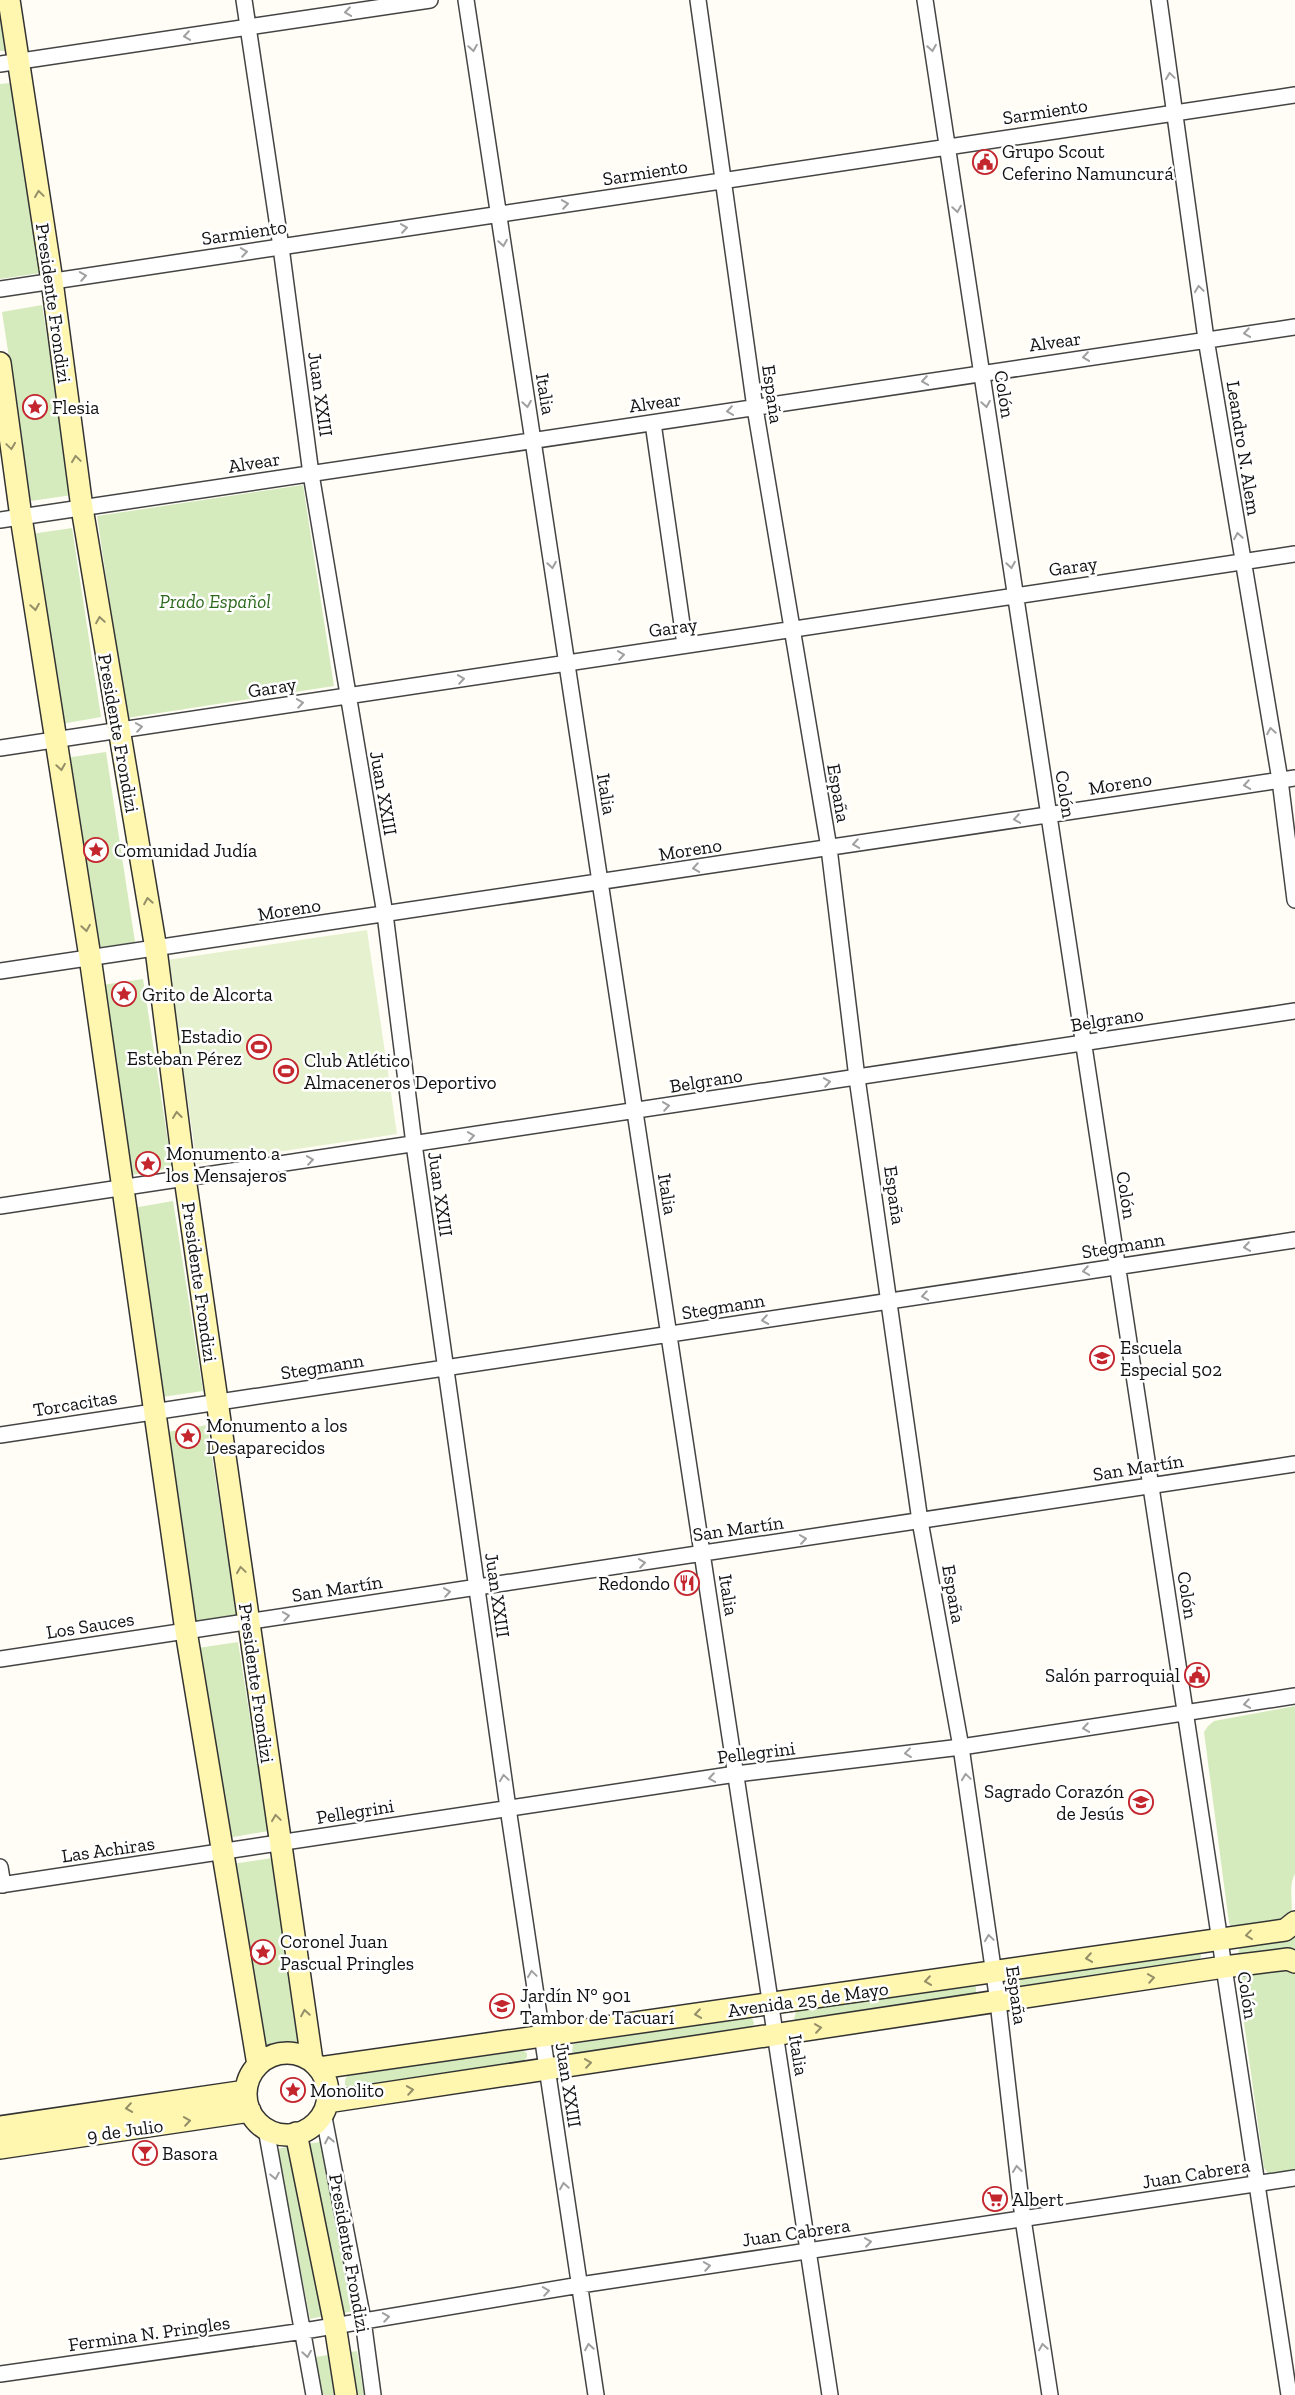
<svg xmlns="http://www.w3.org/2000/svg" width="1295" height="2395" viewBox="0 0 1295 2395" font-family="'Zilla Slab',serif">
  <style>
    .green { fill: #d5ebbd }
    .pitch { fill: #e6f2cf }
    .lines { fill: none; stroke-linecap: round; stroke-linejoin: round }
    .street-casing { stroke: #444; stroke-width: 18 }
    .secondary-casing { stroke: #333; stroke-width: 24 }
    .street { stroke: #fff; stroke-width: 15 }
    .secondary { stroke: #fff6b0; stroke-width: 21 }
    .oneway { stroke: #a0a0a0 }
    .oneway2 { stroke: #948f68 }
    .labels { text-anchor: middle; stroke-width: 5; stroke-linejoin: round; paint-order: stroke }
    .street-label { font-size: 19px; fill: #111; stroke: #fff }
    .poi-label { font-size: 19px; fill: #111; stroke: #fff; text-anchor: start }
    .park-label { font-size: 19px; font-style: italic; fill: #2f6b1f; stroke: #fff }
  </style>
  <rect width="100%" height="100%" fill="#fffdf5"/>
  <path class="green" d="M0,13L6,51H0Z
    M10,83L40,273L0,279V84Z
    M42,305L72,495L31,501L2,312Z
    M303,485L334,686L127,718L97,516Z
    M72,528L101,717L61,724L31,534Z
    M106,752L135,942L95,948L65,758Z
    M143,979L172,1168L132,1175L102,985Z
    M173,1201L203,1391L162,1397L133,1208Z
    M207,1425L237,1615L196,1622L167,1432Z
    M238,1642L268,1831L228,1838L198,1648Z
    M1295,1706V1874C1287,1888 1295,1905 1290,1919L1232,1927L1229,1923L1204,1732L1208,1726L1214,1721Z
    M272,1858L302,2048L261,2054L232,1864Z
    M1295,1931V1956L1239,1955L1238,1953L1241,1945Z
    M1196,1950L1201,1953V1957L1198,1961L1022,1988L1019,1985L1021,1977Z
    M1295,1969V2172L1269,2175L1264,2168L1238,1979L1241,1972Z
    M971,1984L976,1987V1992L973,1995L798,2022L794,2019L796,2011Z
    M749,2017L753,2020L754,2024L750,2028L575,2055L572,2052L573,2044Z
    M522,2050L527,2053V2057L524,2061L349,2088L345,2085V2080L347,2076Z
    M320,2142L353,2311L339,2314L306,2144Z
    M291,2146L324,2316L310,2319L277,2149Z
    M357,2351L364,2395H350L344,2353Z
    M328,2355L334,2395H321L315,2357Z"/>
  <path class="pitch" d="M367,930L397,1134L197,1164L167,960Z"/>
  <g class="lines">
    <defs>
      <path id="street" d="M244,0L281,247L311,474L385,914L414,1144L508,1808L596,2395
        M466,0L830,2395
        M698,0L755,408L829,848L857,1078L920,1521L961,1747L998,2002L1023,2219L1050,2395
        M925,0L1289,2395
        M1159,0L1206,339L1280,780L1295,900
        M0,64L430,0
        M0,289L1295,95
        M653,423L685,645
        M0,520L1295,327
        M0,748L1295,554
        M0,971L1295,778
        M0,1206L1295,1011
        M0,1435L1295,1240
        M0,1659L1295,1464
        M0,1867L3,1885
        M0,1885L736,1774L961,1747L1295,1696
        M323,2112L363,2320L373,2395
        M266,2129L314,2395
        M0,2374L304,2331L580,2285L1295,2178"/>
      <path id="secondary" d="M9,0L52,281L82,508L156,949L185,1178L312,2061
        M0,363L21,517L90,957L186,1631L258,2065
        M246 2094a41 41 0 1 1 82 0a41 41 0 1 1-82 0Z
        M319,2068L1285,1930L1295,1922
        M327,2102L1224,1967L1288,1959L1295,1962
        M0,2127L246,2091
        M296,2133L335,2325L346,2395
        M0,2148L250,2111"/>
    </defs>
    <use href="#street" class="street-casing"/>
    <use href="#secondary" class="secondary-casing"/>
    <use href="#street" class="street"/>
    <use href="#secondary" class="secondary"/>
  </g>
  <defs><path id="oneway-chevron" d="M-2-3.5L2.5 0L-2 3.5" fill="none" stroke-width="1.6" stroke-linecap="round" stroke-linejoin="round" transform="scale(1.25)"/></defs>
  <g class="oneway">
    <use href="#oneway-chevron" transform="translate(348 12) rotate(172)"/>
    <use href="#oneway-chevron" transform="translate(187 36) rotate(172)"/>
    <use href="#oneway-chevron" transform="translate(473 48) rotate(81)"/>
    <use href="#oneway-chevron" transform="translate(932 48) rotate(81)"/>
    <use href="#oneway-chevron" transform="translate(1170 76) rotate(-98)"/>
    <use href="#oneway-chevron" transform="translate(565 204) rotate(-9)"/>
    <use href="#oneway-chevron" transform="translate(957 209) rotate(81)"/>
    <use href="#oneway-chevron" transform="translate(404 228) rotate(-8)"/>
    <use href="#oneway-chevron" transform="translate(503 243) rotate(81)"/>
    <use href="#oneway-chevron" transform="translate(244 252) rotate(-9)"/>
    <use href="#oneway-chevron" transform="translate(83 276) rotate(-9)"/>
    <use href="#oneway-chevron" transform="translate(1199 289) rotate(-98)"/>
    <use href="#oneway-chevron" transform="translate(1247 333) rotate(172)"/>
    <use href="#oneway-chevron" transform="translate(1086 357) rotate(172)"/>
    <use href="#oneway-chevron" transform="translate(925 381) rotate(171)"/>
    <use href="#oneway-chevron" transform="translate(527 404) rotate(81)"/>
    <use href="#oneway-chevron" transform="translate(986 404) rotate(81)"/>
    <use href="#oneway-chevron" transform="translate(730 411) rotate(172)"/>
    <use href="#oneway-chevron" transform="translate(1238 536) rotate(-99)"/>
    <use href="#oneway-chevron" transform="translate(552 565) rotate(81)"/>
    <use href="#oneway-chevron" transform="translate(1011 565) rotate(81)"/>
    <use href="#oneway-chevron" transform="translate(621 655) rotate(-9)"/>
    <use href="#oneway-chevron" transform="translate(461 679) rotate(-9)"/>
    <use href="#oneway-chevron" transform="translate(300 703) rotate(-9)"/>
    <use href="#oneway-chevron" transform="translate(139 727) rotate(-9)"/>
    <use href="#oneway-chevron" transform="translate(1271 731) rotate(-100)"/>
    <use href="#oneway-chevron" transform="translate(1247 785) rotate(171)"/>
    <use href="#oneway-chevron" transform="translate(1017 819) rotate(171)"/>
    <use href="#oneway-chevron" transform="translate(856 844) rotate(171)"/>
    <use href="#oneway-chevron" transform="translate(696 868) rotate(171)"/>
    <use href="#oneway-chevron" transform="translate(827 1082) rotate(-9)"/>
    <use href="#oneway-chevron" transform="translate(666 1106) rotate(-9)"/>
    <use href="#oneway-chevron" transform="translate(471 1136) rotate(-9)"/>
    <use href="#oneway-chevron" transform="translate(310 1160) rotate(-8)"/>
    <use href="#oneway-chevron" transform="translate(1247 1247) rotate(172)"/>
    <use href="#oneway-chevron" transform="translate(1086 1271) rotate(171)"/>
    <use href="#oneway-chevron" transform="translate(925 1296) rotate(171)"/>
    <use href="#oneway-chevron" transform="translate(765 1320) rotate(171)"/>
    <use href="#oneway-chevron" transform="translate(803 1539) rotate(-8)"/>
    <use href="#oneway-chevron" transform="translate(642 1563) rotate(-8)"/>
    <use href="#oneway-chevron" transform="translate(447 1592) rotate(-9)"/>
    <use href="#oneway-chevron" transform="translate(286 1616) rotate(-9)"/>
    <use href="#oneway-chevron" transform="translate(1247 1704) rotate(171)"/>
    <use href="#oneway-chevron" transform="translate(1086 1728) rotate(171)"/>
    <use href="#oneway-chevron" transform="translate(908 1753) rotate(173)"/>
    <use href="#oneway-chevron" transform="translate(966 1777) rotate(-98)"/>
    <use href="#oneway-chevron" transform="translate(504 1778) rotate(-98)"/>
    <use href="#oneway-chevron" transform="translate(712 1778) rotate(171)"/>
    <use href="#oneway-chevron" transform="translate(989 1938) rotate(-98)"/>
    <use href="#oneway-chevron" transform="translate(532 1974) rotate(-98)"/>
    <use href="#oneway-chevron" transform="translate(329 2140) rotate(-101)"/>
    <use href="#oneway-chevron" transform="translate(1017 2169) rotate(-97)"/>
    <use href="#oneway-chevron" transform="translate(275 2176) rotate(79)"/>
    <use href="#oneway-chevron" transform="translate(564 2186) rotate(-99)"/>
    <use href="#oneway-chevron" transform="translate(868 2242) rotate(-8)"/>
    <use href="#oneway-chevron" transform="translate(707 2266) rotate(-9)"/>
    <use href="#oneway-chevron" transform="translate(546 2291) rotate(-9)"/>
    <use href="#oneway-chevron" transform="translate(386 2317) rotate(-9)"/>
    <use href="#oneway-chevron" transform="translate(589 2347) rotate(-99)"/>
    <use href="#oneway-chevron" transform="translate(1043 2347) rotate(-99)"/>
    <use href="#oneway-chevron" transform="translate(307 2354) rotate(81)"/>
  </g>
  <g class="oneway2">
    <use href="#oneway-chevron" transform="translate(39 194) rotate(-98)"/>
    <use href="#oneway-chevron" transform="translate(11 446) rotate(82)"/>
    <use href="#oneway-chevron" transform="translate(76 459) rotate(-98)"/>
    <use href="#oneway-chevron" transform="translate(35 607) rotate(81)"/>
    <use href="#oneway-chevron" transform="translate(100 620) rotate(-99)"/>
    <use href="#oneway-chevron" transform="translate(61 767) rotate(81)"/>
    <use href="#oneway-chevron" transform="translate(148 901) rotate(-100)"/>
    <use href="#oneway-chevron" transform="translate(86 928) rotate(81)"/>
    <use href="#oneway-chevron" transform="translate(177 1115) rotate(-97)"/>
    <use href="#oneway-chevron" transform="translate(241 1570) rotate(-98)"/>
    <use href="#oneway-chevron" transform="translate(276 1818) rotate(-98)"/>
    <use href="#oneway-chevron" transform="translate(1249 1935) rotate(173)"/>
    <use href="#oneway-chevron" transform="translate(1089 1958) rotate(172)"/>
    <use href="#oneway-chevron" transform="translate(1151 1978) rotate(-9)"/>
    <use href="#oneway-chevron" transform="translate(928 1981) rotate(172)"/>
    <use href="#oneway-chevron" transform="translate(305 2013) rotate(-99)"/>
    <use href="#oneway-chevron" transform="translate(698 2014) rotate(172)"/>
    <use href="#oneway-chevron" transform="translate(818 2028) rotate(-8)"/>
    <use href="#oneway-chevron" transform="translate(588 2063) rotate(-8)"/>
    <use href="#oneway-chevron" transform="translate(410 2090) rotate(-9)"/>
    <use href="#oneway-chevron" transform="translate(129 2108) rotate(172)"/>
    <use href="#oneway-chevron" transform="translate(187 2121) rotate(-8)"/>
  </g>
  <defs>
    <symbol id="civic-ring" viewBox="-11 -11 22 22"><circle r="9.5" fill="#fff" stroke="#c4262e" stroke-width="1.5"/><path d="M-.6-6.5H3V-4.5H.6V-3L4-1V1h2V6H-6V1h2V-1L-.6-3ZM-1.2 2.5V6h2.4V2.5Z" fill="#c4262e"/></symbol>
    <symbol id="sight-ring" viewBox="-11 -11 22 22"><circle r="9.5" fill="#fff" stroke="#c4262e" stroke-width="1.5"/><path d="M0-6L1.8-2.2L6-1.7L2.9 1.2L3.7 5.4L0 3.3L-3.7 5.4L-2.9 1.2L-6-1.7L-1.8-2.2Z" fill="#c4262e"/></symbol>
    <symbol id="stadium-ring" viewBox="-11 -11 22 22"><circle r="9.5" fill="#fff" stroke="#c4262e" stroke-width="1.5"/><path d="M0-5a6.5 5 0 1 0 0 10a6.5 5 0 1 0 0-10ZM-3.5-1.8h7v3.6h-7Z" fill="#c4262e"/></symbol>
    <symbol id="school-ring" viewBox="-11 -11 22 22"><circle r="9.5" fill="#fff" stroke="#c4262e" stroke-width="1.5"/><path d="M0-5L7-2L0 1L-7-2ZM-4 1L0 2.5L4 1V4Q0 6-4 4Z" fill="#c4262e"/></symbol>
    <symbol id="restaurant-ring" viewBox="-11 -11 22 22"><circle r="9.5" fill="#fff" stroke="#c4262e" stroke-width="1.5"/><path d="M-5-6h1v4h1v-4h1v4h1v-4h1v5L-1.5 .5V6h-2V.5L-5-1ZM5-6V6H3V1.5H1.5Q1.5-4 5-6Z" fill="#c4262e"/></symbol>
    <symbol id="bar-ring" viewBox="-11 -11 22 22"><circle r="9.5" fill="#fff" stroke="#c4262e" stroke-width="1.5"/><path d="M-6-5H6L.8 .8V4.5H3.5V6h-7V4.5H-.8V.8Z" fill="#c4262e"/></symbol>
    <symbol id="supermarket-ring" viewBox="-11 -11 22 22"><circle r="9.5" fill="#fff" stroke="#c4262e" stroke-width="1.5"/><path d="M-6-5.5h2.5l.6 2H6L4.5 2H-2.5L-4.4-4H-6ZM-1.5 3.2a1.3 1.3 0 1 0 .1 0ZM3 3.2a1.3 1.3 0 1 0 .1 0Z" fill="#c4262e"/></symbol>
  </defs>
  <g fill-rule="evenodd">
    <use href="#civic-ring" x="971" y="148" width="28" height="28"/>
    <use href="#sight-ring" x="21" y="393" width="28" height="28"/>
    <use href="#sight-ring" x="82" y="836" width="28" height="28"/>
    <use href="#sight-ring" x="110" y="980" width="28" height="28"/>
    <use href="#stadium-ring" x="245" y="1033" width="28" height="28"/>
    <use href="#stadium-ring" x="272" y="1057" width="28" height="28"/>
    <use href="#sight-ring" x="134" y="1150" width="28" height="28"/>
    <use href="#school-ring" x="1088" y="1344" width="28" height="28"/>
    <use href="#sight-ring" x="174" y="1422" width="28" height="28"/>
    <use href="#restaurant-ring" x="673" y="1569" width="28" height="28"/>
    <use href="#civic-ring" x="1183" y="1661" width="28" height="28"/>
    <use href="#school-ring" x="1127" y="1788" width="28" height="28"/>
    <use href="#sight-ring" x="249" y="1938" width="28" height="28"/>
    <use href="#school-ring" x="488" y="1992" width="28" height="28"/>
    <use href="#sight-ring" x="279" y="2076" width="28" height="28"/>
    <use href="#bar-ring" x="131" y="2139" width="28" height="28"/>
    <use href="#supermarket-ring" x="981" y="2185" width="28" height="28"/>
  </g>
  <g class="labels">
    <g class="street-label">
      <text transform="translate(1045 111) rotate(-9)" y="7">Sarmiento</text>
      <text transform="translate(645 172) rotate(-9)" y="7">Sarmiento</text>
      <text transform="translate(244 232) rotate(-8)" y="7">Sarmiento</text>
      <text transform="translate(54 303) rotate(82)" y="7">Presidente Frondizi</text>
      <text transform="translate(1055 341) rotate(-8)" y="7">Alvear</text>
      <text transform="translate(321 394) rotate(82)" y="7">Juan XXIII</text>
      <text transform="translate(546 394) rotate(81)" y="7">Italia</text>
      <text transform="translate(773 394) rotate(82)" y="7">España</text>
      <text transform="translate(1005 394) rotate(81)" y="7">Colón</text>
      <text transform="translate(655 402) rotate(-8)" y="7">Alvear</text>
      <text transform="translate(1244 448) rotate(81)" y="7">Leandro N. Alem</text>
      <text transform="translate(254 462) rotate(-9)" y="7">Alvear</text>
      <text transform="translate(1073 566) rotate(-8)" y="7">Garay</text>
      <text transform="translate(673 627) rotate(-8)" y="7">Garay</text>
      <text transform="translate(272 687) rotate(-9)" y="7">Garay</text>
      <text transform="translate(119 733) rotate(80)" y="7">Presidente Frondizi</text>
      <text transform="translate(1120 783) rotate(-9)" y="7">Moreno</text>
      <text transform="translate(384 793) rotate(80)" y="7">Juan XXIII</text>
      <text transform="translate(839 793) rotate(80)" y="7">España</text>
      <text transform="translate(607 794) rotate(81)" y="7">Italia</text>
      <text transform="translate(1066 794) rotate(81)" y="7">Colón</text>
      <text transform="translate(690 849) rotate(-9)" y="7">Moreno</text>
      <text transform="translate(289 909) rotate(-9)" y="7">Moreno</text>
      <text transform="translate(1107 1019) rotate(-9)" y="7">Belgrano</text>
      <text transform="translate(706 1080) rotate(-9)" y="7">Belgrano</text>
      <text transform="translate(441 1194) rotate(82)" y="7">Juan XXIII</text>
      <text transform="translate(668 1194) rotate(81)" y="7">Italia</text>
      <text transform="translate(895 1195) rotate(82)" y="7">España</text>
      <text transform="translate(1127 1195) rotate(81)" y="7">Colón</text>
      <text transform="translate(1123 1245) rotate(-9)" y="7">Stegmann</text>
      <text transform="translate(200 1282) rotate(82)" y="7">Presidente Frondizi</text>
      <text transform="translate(723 1306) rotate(-9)" y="7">Stegmann</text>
      <text transform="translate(322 1366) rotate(-9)" y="7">Stegmann</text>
      <text transform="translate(75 1403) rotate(-9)" y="7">Torcacitas</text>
      <text transform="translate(1138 1467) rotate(-9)" y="7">San Martín</text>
      <text transform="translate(738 1528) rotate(-8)" y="7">San Martín</text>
      <text transform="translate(337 1588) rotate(-9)" y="7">San Martín</text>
      <text transform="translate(954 1594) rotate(80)" y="7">España</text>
      <text transform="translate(498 1595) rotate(82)" y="7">Juan XXIII</text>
      <text transform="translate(729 1595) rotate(81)" y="7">Italia</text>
      <text transform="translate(1188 1595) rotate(81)" y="7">Colón</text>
      <text transform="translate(90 1625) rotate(-9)" y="7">Los Sauces</text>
      <text transform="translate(257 1683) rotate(82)" y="7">Presidente Frondizi</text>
      <text transform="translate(756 1752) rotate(-7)" y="7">Pellegrini</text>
      <text transform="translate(355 1811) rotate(-9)" y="7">Pellegrini</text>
      <text transform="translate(108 1849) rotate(-8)" y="7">Las Achiras</text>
      <text transform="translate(1017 1995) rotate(82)" y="7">España</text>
      <text transform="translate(1248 1995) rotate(81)" y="7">Colón</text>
      <text transform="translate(808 1999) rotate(-8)" y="7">Avenida 25 de Mayo</text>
      <text transform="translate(799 2055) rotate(81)" y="7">Italia</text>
      <text transform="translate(569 2085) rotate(81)" y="7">Juan XXIII</text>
      <text transform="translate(125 2130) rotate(-8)" y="7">9 de Julio</text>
      <text transform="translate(1196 2173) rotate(-9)" y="7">Juan Cabrera</text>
      <text transform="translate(796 2232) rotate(-8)" y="7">Juan Cabrera</text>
      <text transform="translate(350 2253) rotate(80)" y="7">Presidente Frondizi</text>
      <text transform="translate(149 2333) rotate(-8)" y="7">Fermina N. Pringles</text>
    </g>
    <g class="poi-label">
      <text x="1002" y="158">Grupo Scout<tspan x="1002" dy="22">Ceferino Namuncurá</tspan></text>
      <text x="52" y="414">Flesia</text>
      <text x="114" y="857">Comunidad Judía</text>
      <text x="142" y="1001">Grito de Alcorta</text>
      <text x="242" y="1043" text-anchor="end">Estadio<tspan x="242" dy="22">Esteban Pérez</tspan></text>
      <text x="304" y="1067">Club Atlético<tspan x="304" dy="22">Almaceneros Deportivo</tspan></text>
      <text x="166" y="1160">Monumento a<tspan x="166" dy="22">los Mensajeros</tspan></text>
      <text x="1120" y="1354">Escuela<tspan x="1120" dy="22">Especial 502</tspan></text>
      <text x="206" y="1432">Monumento a los<tspan x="206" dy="22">Desaparecidos</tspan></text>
      <text x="670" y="1590" text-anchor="end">Redondo</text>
      <text x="1180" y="1682" text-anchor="end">Salón parroquial</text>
      <text x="1124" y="1798" text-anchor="end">Sagrado Corazón<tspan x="1124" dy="22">de Jesús</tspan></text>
      <text x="280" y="1948">Coronel Juan<tspan x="280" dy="22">Pascual Pringles</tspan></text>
      <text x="520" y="2002">Jardín N° 901<tspan x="520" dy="22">Tambor de Tacuarí</tspan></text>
      <text x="310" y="2097">Monolito</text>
      <text x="162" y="2160">Basora</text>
      <text x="1012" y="2206">Albert</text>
    </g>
    <g class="park-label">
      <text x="215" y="608">Prado Español</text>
    </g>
  </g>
</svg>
